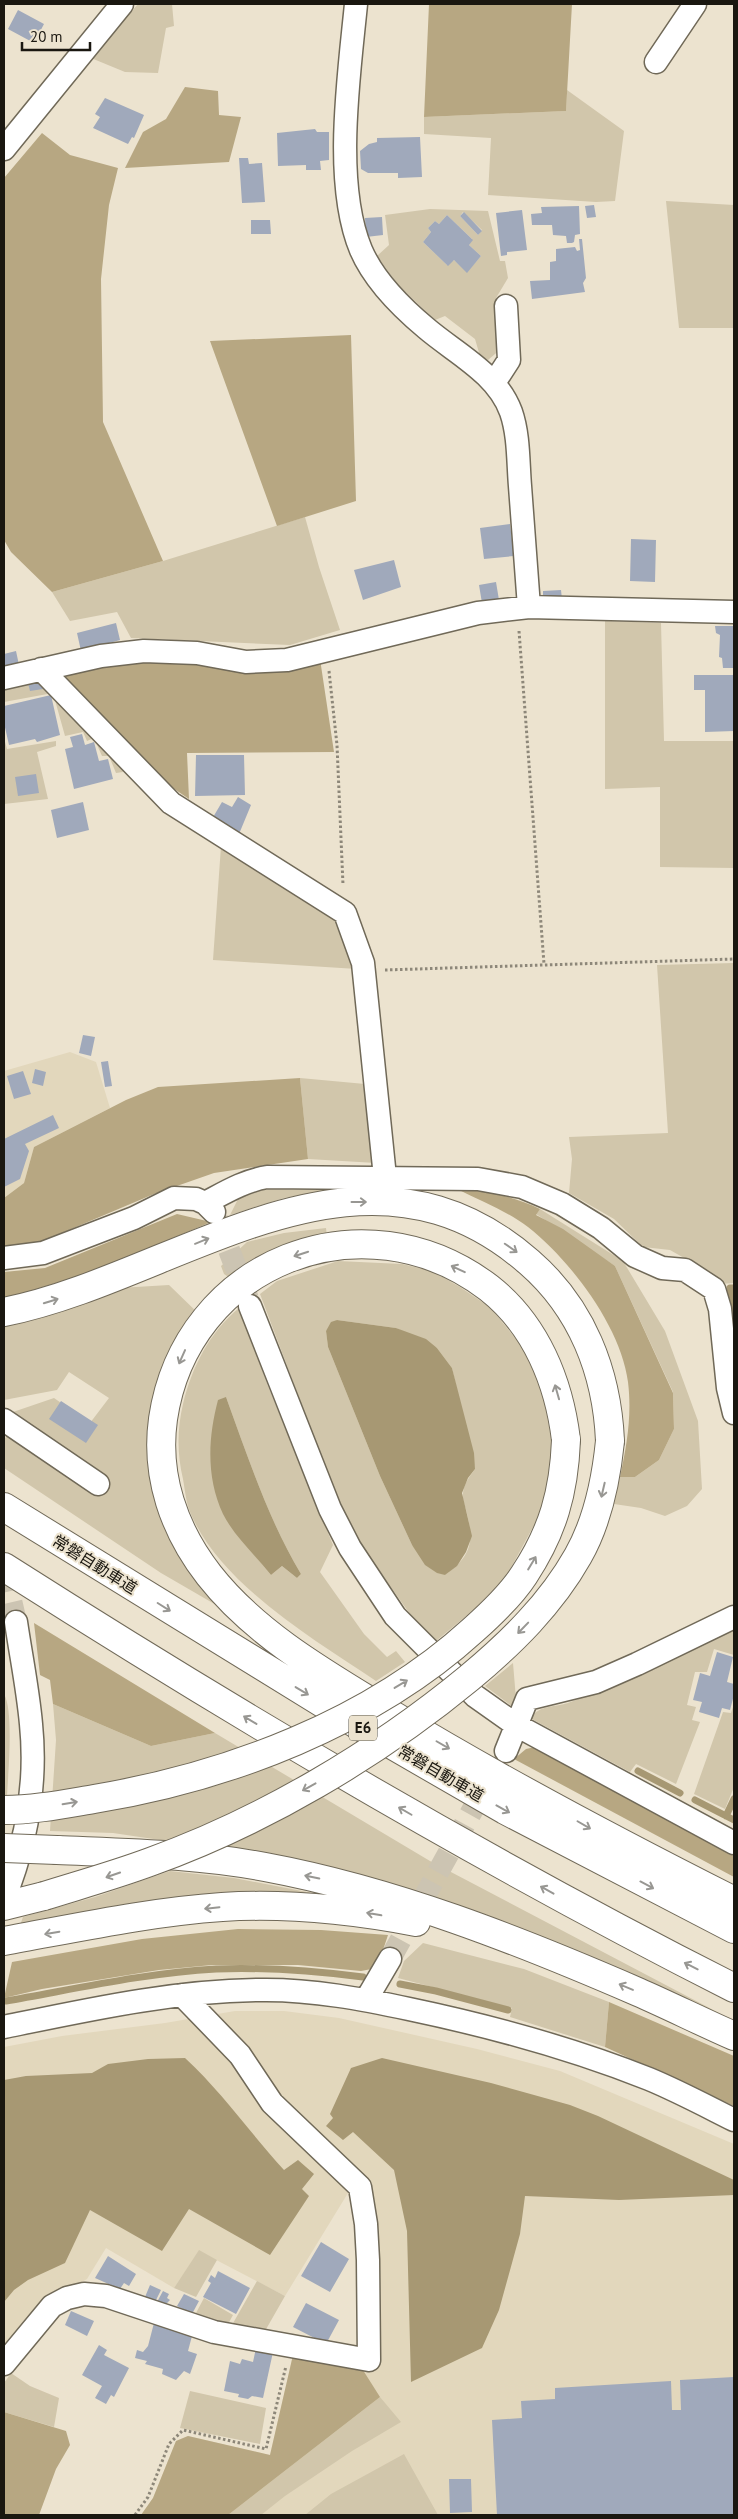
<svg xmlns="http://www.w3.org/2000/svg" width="738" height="2519" viewBox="0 0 738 2519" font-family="'PT Sans','Noto Sans JP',sans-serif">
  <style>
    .built { fill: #e2d7bc }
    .green { fill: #d1c6ab; fill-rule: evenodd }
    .forest { fill: #b7a782 }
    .water { fill: #a79873 }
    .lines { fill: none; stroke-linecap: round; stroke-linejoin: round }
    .stream { stroke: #a79873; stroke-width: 7 }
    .building { fill: #a0a9bb }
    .minor-tunnel { stroke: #ccc4b2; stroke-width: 22; stroke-dasharray: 22 11; stroke-linecap: butt }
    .minor-casing { stroke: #706958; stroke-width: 25 }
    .highway-casing { stroke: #706958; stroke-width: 30 }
    .path { stroke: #8d8779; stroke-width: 3; stroke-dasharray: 2.5 2.5; stroke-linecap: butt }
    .minor { stroke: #fff; stroke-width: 22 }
    .highway { stroke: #fff; stroke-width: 28 }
    .highway-bridge-casing { stroke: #706958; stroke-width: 30; stroke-linecap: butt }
    .highway-bridge { stroke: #fff; stroke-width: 28 }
    .oneway { stroke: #989793 }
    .labels { text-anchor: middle; stroke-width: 4; stroke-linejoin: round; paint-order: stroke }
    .shield { fill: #ece3cf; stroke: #595449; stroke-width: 1 }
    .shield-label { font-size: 15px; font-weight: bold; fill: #1a1710 }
    .street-label { font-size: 16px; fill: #1a1710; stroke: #ece3cf }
  </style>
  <rect width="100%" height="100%" fill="#ece3cf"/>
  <path class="built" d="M70,1052L96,1062L110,1108L34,1147L24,1183L4,1198V1071Z
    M235,2011H284L339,2018L477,2049L560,2071L734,2144V2515H141L153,2498L176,2441L188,2436L270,2455L293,2355L361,2366V2261L355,2255L356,2226L348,2193L285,2296L199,2251L174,2288L106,2248L87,2279L75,2286L4,2352V2047L62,2036L165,2023Z"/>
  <path class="green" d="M138,4H172L174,26L166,28L158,73L125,72L91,58Z
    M567,90L624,131L615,201L596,202L488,195L491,138L424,134V117L566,111Z
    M666,201L734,205V328H679Z
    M430,209L488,211L500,261H505L508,278L496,298L502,348L488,360L480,356L475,339L445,316L435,320L398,285L377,256L389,245L385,215ZM463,212L482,230L478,235L460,216ZM447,215L472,239L469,245L481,256L467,272L454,260L447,265L423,242L431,232L428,228L435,221L439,224Z
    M305,517L319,567L340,630L290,645L131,638L117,612L70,621L52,592L163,561Z
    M605,621L661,623L664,741H734V868L660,867V787L605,789Z
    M45,679L120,764L123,772L116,773L109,756H102L94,738L87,741L83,732L65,736L53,693L4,702V687Z
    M4,738L7,749L56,741V746L37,752L48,799L4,804Z
    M221,846L340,918L357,969L213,960Z
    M734,963V1283L721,1284L700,1267L670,1250L643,1247L614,1219L569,1193L572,1159L569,1137L668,1133L657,965Z
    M300,1078L365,1084L376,1163L308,1159Z
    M258,1190H328L284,1198L230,1215L239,1197Z
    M540,1209L623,1261L665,1331L698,1421L702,1489L687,1506L665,1516L641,1508L614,1504L620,1477H635L659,1460L674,1429L673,1392L615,1266L536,1214Z
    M326,1228L327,1237L293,1242L267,1255L233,1280L224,1274L221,1266L247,1242L284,1233Z
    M338,1261L402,1264L432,1271L460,1287L491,1308L532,1359L543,1395L552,1442L551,1471L539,1516L507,1575L483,1602L436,1641L410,1614L360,1544L332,1485L260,1294L277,1281ZM337,1320L396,1328L437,1348L452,1368L475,1469C470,1476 463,1485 463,1494C462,1500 466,1508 467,1514C474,1543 471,1556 445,1575L412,1545L380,1476L328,1347L326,1331Z
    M169,1285L201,1316L152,1451L230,1613L161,1573L4,1468V1439L7,1436L106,1479L13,1412L54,1398L90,1423L109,1398L69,1372L57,1390L4,1400V1320L56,1312L119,1288Z
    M239,1308L268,1386L333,1545L320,1572L364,1634L387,1657L396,1651L405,1662L376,1681C313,1639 220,1584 190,1512C186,1502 185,1490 183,1479C177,1454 177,1429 183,1404C192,1367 209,1333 239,1308ZM226,1397C248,1457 268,1519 301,1574L297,1578L282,1566L271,1575L237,1534Z
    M734,1627V1655L714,1649L707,1672H695L687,1705L696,1707L692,1720L700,1722L676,1784L636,1764L630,1772L530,1718C542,1704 552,1708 568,1703C625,1682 679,1653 734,1627Z
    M513,1663L516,1699L513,1707L485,1686Z
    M4,1694C14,1711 8,1775 7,1797H4Z
    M53,1704L151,1746L215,1733L430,1861L719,2013H710L267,1856L113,1833L50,1831L56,1740Z
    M734,1704V1787L725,1809L694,1794L723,1712L731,1713Z
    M170,1871L234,1878L328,1896L18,1931L23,1917L95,1897Z
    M423,1943L524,1969L609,2002L605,2047L510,2017L512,2008L398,1978L404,1961Z
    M199,2250L217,2260L196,2297L174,2288Z
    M257,2281L285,2296L265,2331L232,2325Z
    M204,2298L233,2315L227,2326L196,2313Z
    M11,2373L30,2386L59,2398L54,2427L4,2412V2383Z
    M190,2391L266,2408L260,2444L180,2428Z
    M380,2397L401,2422L352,2451L285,2496L261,2515H228Z
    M404,2454L438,2515H305L331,2494Z"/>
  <path class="forest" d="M429,4H572L566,111L424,117Z
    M185,87L218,91L219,115L241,117L229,162L125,168L143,132L166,119Z
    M42,133L70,155L118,168L109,205L101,279L103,422L163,561L52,592L11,552L4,540V178Z
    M351,335L356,501L277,526L210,341Z
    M320,659L334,752L187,753L189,799L170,786L61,679L63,674L118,663L160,660L248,671Z
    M300,1078L308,1159L214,1173L154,1194L38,1243L4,1246V1198L24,1183L34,1147L126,1100L158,1087Z
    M457,1189C487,1191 513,1196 540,1209L536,1215L563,1229L615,1266L673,1393L674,1429L659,1460L635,1477H620C627,1445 632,1415 628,1382C621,1327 571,1261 528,1227C507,1211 481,1201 457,1189Z
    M177,1214L211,1222L95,1271L4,1299V1272L45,1268Z
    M34,1623L215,1733L151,1746L53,1704L50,1680L40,1675Z
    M535,1747L734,1856V1877L514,1759L526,1749Z
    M238,1929L321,1930L388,1935L377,1968L361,1971L298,1965H212L159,1970L42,1989L4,1998L12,1962L142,1939Z
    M609,2002L734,2056V2106L605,2047Z
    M293,2355L361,2367L380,2397L228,2515H141L153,2498L176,2441L188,2436L270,2455Z
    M4,2412L66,2431L70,2445L56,2469L39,2515H4Z"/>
  <path class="water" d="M337,1320L396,1328L426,1339L437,1348L452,1368L474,1453L475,1469L468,1478L462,1493L472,1536L466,1552L457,1566L445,1575L437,1573L425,1565L412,1545L380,1476L328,1347L326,1331L331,1322Z
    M226,1397C248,1457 268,1519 301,1574L297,1578L282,1566L271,1575C256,1556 234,1536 223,1514C206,1477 208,1438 218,1400Z
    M185,2058C222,2092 250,2133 284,2170L298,2160L314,2174L302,2189L309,2196L270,2255L189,2209L162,2251L90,2210L65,2263L28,2280L14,2290L4,2302V2080L26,2076L92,2073L108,2064L148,2059Z
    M382,2058L491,2083L570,2105L598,2116L734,2180V2195L619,2200L525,2196L520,2234L499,2310L482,2348L411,2382L407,2231L394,2170L353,2132L343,2140L326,2126L333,2118L330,2114L351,2068Z"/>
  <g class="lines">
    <path class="stream" d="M734,1288H730L734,1315
      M638,1771L680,1793
      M695,1800L734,1820
      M726,1816L734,1799
      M400,1984L436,1991L508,2010
      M6,2001C75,1989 145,1973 216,1969C265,1967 315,1971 363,1977"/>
  </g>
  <path class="building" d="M18,10L44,24L34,43L8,29Z
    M105,98L144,115L134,138L132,137L128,144L93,128L100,117L95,114Z
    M315,129L317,132H329V160L320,161L321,170H306V165L278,166L277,133Z
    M420,137L422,177L398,178V173H368L361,169L360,151L369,144L377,142V138Z
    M239,158H248L249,164L262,163L265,202L242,203Z
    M594,205L596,217L587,218L585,206Z
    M579,206L580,234L575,235L574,242L572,243H567L566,236L553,235L552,225H532L531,214L542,213L541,207Z
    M522,210L527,250L507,252V255L501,256L496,213Z
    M464,212L482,231L478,235L460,216Z
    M447,215L473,240L469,245L481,256L467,273L454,260L448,266L423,242L431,232L428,228L435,221L439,224Z
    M382,217L383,235L366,237L365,218Z
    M251,220H270L271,234H251Z
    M579,239H582L586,278L583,283L585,292L532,299L530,281L550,280V262L556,261V249L575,247L577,251L580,250Z
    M510,524L514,556L484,559L480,528Z
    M631,539L656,540L655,582L630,581Z
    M394,560L401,587L363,600L354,570Z
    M496,582L499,600L482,603L479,585Z
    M561,590L562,599H543V591Z
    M116,623L120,640L81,651L77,633Z
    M715,626H734V668H723L722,658L719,657L720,635L716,633Z
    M16,651L19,665L4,668V654Z
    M694,675H734V731L705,732V690H694Z
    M38,680L43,689L30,691L28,683Z
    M51,695L60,735L37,742L35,739L9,745L4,723V706Z
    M82,734L85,745L94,742L99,761L108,759L113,779L74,789L65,749L73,747L70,737Z
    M196,755H244L245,795L195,796Z
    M36,774L39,793L18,796L15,777Z
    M238,797L251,805L239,834L212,819L222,802L232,807Z
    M83,802L89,830L57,838L51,810Z
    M83,1035L95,1037L91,1056L79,1053Z
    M108,1061L112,1086L105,1087L101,1062Z
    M35,1069L46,1072L43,1086L32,1083Z
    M23,1071L31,1094L14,1099L7,1076Z
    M53,1115L59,1128L25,1144L29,1151L20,1179L4,1187V1139Z
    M61,1401L98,1425L86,1443L49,1419Z
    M717,1652L733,1657L727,1682L734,1684V1695L730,1710L722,1708L719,1718L699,1712L702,1702L693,1700L700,1673L710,1676Z
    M321,2242L349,2259L330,2292L301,2276Z
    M108,2256L136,2274L129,2286L124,2283L120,2289L95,2278Z
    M218,2271L250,2288L236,2314L203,2297L211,2283L208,2281L211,2275L215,2278Z
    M150,2285L161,2290L155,2302L145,2297Z
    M163,2291L169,2294L167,2298L170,2300L164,2306L157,2302Z
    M184,2294L199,2301L192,2314L177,2306Z
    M306,2303L339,2320L326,2344L293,2327Z
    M71,2311L94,2321L87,2336L65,2325Z
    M154,2323L192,2336L188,2351L197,2354L190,2374L184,2371L176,2380L162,2374L163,2369L145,2364L147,2361L135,2358L137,2350L143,2352L148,2346Z
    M99,2345L107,2350L104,2355L129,2368L114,2397L111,2395L106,2404L95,2398L102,2386L82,2375Z
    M256,2348L273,2352L263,2398L252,2396L248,2399L238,2397L239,2394L224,2391L230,2361L240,2364L242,2359L253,2362Z
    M734,2377V2515H497L492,2420L522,2418L521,2401L555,2399V2388L671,2381L672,2410H681L680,2380Z
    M449,2479H471L472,2512L450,2513Z"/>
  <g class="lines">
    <path class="minor-tunnel" d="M217,1219L248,1299
      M4,1570L16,1622
      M390,1959L488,1782"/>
    <defs>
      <path id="minor" d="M356,4C349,76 333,183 361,250C374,280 402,308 426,328C455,353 497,373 511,412C519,435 518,462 520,486C523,527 526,567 529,607
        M656,62L695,4
        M4,149L122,4
        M494,383L509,360L506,306
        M41,669L171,803L345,913L363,963L385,1177
        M4,678L101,656L144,651L197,653L246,662L287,660L478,613L529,607L734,612
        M205,1203C226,1192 244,1181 267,1177L478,1179L522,1187L562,1204L601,1228L635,1256L662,1268L685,1270L714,1289L720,1309L728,1388L734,1413
        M4,1258L43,1253L134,1218L174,1198L196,1199L205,1203L214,1212
        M250,1306L330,1509L350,1548L395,1616L475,1696L516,1725L734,1843
        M4,1420L98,1484
        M506,1751L527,1699L596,1682L637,1664L734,1617
        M4,1899C26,1844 37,1783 31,1724C28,1690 21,1656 16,1622
        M366,2000L390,1959
        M4,2027C91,2009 177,1990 266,1990C314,1990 362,1999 409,2009C490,2026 571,2048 649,2079C678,2091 706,2106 734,2120
        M4,2364L52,2306L67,2298L84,2294L106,2296L214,2332L369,2360L368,2260L366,2224L360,2187L272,2103L240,2055L182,1995"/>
      <path id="highway" d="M4,1312C179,1277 359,1114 529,1262C582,1308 607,1372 610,1441
        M566,1440C559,1382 536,1325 489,1288C363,1192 186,1262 163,1419C155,1476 174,1530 209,1575C256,1635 327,1675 391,1714C503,1782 617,1842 734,1901
        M4,1507L363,1728L505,1810L734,1929
        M4,1567C241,1718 483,1861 734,1988
        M57,1850C127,1853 197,1854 265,1867C394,1891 518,1940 638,1992C670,2006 702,2022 734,2036
        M4,1906L44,1896
        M4,1941C76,1928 149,1912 222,1907C286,1903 353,1910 416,1922"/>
    </defs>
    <use href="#minor" class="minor-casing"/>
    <use href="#highway" class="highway-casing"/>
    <path class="path" d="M519,631L544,964
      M329,671L337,745L343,885
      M385,970L734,959
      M135,2515L148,2497L169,2444L183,2430L266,2449L286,2366"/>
    <use href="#minor" class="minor"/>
    <use href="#highway" class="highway"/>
    <defs>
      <path id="highway-bridge" d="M4,1810C34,1810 64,1804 94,1799C228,1777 371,1723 473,1630C491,1614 511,1595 524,1575C553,1531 564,1492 566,1440
        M4,1848L57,1850
        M44,1896C79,1885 115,1875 150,1862C262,1822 377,1754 469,1678C511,1643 551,1604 578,1556C598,1521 606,1481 610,1441"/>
    </defs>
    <use href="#highway-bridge" class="highway-bridge-casing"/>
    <use href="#highway-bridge" class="highway-bridge"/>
  </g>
  <defs><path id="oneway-shaft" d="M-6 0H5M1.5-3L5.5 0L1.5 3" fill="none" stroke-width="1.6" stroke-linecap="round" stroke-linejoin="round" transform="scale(1.25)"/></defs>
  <g class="oneway">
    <use href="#oneway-shaft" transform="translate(359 1202)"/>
    <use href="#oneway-shaft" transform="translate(202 1241) rotate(-22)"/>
    <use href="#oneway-shaft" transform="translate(511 1248) rotate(35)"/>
    <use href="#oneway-shaft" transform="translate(301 1254) rotate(162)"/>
    <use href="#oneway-shaft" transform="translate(458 1269) rotate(-155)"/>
    <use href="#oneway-shaft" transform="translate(51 1301) rotate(-17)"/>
    <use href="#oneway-shaft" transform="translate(182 1357) rotate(114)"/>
    <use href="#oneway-shaft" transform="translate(557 1392) rotate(-106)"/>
    <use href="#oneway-shaft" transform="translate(603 1490) rotate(103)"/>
    <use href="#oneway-shaft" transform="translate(532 1563) rotate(-59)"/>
    <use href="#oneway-shaft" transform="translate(164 1607) rotate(32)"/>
    <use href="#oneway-shaft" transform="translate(523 1628) rotate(134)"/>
    <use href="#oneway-shaft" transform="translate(401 1684) rotate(-31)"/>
    <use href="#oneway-shaft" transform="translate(302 1691) rotate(31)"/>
    <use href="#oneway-shaft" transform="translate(250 1720) rotate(-149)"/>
    <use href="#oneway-shaft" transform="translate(443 1745) rotate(30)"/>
    <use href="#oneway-shaft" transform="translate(309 1787) rotate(151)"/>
    <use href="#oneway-shaft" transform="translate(70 1803) rotate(-9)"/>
    <use href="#oneway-shaft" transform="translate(503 1809) rotate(29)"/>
    <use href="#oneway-shaft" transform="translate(405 1811) rotate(-150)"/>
    <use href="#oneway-shaft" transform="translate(584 1825) rotate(30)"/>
    <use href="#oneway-shaft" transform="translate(113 1875) rotate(161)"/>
    <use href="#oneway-shaft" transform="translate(312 1877) rotate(-168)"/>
    <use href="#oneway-shaft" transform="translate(647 1885) rotate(28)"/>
    <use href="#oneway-shaft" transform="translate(547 1890) rotate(-151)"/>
    <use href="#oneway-shaft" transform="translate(212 1908) rotate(174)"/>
    <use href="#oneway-shaft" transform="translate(374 1914) rotate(-170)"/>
    <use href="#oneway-shaft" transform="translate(52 1933) rotate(170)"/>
    <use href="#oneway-shaft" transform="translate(691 1966) rotate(-153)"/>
    <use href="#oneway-shaft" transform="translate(626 1987) rotate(-157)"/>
  </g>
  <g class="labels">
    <rect class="shield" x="349" y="1715.5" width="28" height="25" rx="4"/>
    <g class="shield-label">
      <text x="363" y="1733">E6</text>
    </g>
    <g class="street-label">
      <text transform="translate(95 1564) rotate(32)" y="6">常磐自動車道</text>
      <text transform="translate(441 1773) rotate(30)" y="6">常磐自動車道</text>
    </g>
  </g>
  <rect width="738" height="2519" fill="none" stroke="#1a1710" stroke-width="10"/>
  <path d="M22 42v8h68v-8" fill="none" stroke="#1a1710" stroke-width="2.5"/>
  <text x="30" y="42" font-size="15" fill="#1a1710" stroke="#ece3cf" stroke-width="4" paint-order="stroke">20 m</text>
</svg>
